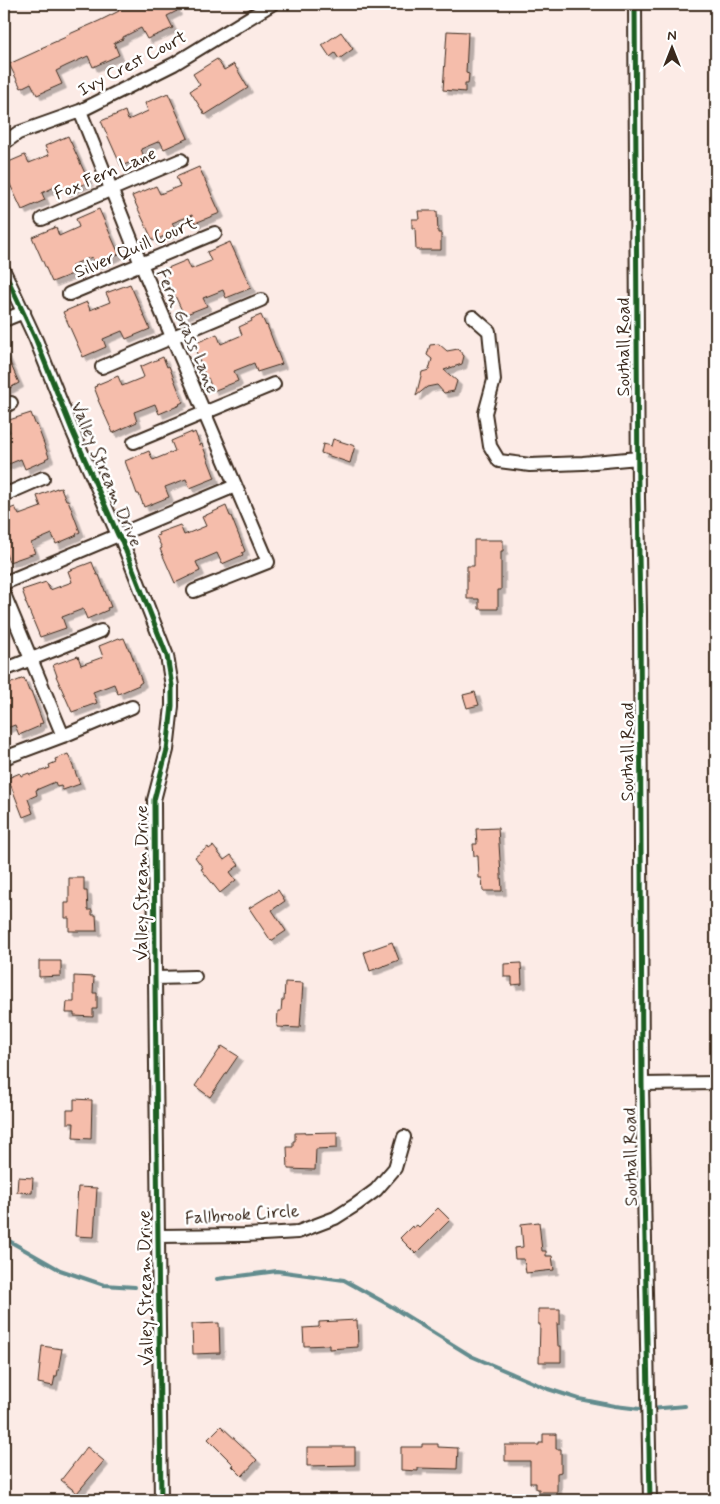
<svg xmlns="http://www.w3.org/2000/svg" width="720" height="1504" viewBox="0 0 720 1504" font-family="Mynerve,sans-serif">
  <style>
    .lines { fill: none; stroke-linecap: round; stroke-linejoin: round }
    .stream { stroke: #638c8e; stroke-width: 4 }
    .building { fill: #f5bdab; stroke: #3b2a1e; filter: url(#shadow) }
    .minor-casing { stroke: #3b2a1e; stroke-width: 16 }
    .minor { stroke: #fff; stroke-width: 12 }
    .cycleway-casing { stroke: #fff; stroke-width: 8 }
    .cycleway { stroke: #1b5e20; stroke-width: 5 }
    .labels { text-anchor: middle; stroke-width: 5; stroke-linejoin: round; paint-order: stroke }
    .street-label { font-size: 18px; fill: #3b2a1e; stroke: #fff }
  </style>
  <defs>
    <filter id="shadow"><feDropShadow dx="4.5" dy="4.5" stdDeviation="0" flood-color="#0004"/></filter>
  </defs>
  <rect width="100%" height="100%" fill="#fcebe6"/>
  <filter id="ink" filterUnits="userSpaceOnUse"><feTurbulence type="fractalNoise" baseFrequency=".02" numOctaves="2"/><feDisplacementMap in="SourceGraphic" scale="10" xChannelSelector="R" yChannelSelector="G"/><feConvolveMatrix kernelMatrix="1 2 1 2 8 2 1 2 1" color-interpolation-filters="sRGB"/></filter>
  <g filter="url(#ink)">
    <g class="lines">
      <path class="stream" d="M4,1238L60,1270L104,1285L135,1287
        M217,1279L277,1271L344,1280L389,1305L471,1356L548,1389L579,1399L615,1406L640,1409
        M713,1399L716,1398
        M651,1409L685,1406"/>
    </g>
    <path class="building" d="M129,4H174L177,11L167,16L173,28L147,39L141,28L123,37V39L114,43L119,55L93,67L88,56L66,66L56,71L62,84L37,95L31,83L21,88L9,64L42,49L41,48L66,37L65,36L99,21L119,11L118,9Z
      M447,31L468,32L466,73L469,74L468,84H465V92L443,90Z
      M341,32L353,49L339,59L335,53L330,57L322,45Z
      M217,59L224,70L234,64L248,88L205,115L190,91L200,85L193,74Z
      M168,93L188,138L164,149L160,141L141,149L144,157L121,166L101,121L125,111L128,120L148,111L145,103Z
      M68,136L89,182L65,192L61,184L42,193L45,200L22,210L7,178L4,179V164L25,155L29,163L49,155L45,146Z
      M199,167L220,213L195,223L192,215L172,223L176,231L153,241L132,196L156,186L160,194L180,186L176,177Z
      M99,209L119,254L95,265L92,257L72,265L75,273L52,282L32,237L56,227L59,236L79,227L76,219Z
      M418,211H437L438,233H441V250H416L415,228H412V219H419Z
      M230,242L251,288L226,298L223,290L203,298L207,306L184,315L163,270L187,260L191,269L211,261L207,252Z
      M130,284L150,329L126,339L122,331L103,339L106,347L83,357L63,312L87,302L90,310L110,302L106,293Z
      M261,315L266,326L267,325L282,364L257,372L254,363L234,371L238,381L213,391L208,378L206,379L194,345L196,344V343L217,334L221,344L242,335L239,327L252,321L251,319Z
      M439,344L447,351L458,349L464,356L462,364L444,370L457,381L454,391L444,393L437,385L427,387L416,396L422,372L429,370L432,359L427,355L430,345Z
      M4,349L19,383L4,391Z
      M163,357L167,367L169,366L183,402L179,404L180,405L159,414L155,404L134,412L137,422L113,433L98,400H99L94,387L97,386L96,385L118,376L122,386L144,377L140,367Z
      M31,413L36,426L37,425L49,457L45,459L46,460L25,469L21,459L4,466V434L10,432L6,421Z
      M192,432V434L195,432L200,445L202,444L215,478L190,488L186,479L165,487L169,497L144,507L139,494H137L125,461L149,451L153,460L175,451L171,441Z
      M333,439L355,446L350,463L321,453L323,444L331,446Z
      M57,488V489L61,488L66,500H68L80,532L76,534L77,535L56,544L52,534L31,543L35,553L9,562L4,549V511L15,507L19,515L41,507L37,496Z
      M226,506L230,516H231L245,551L242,553L243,555L222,564L217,553L196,562L200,571L175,583L160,549L162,548L156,536L159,535L158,533L180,525L184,535L206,526L202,517Z
      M474,540H503V551H501V590H498V609H479V599H467V566H474Z
      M92,562L97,575H99L111,607L107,608L108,610L87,619L83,609L62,617L66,628L40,637L25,601H26L22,590L46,582L50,590L72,582L68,571Z
      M119,638L120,639L124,638L129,650H130L142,682L139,684V685L118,694L114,684L93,692L97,703L72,712L56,676H57L53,665L78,656L81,665L103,657L99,646Z
      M24,678L29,691H31L43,723L39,724L40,726L19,735L15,725L4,729V686Z
      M475,692L479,705L467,708L463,695Z
      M68,754L80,784L63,790L61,786L57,787L55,782L36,790L37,795L28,799L33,813L23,817L8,778L20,773L21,776L29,773L30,775L50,768L49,765L56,762L55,759Z
      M498,828L502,891H483L482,878H479L478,856H474L473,844H477L476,829Z
      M213,846L224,860L231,855L239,865L230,872L236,880L220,893L201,869L203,868L195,857L208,847L209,849Z
      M69,878H84V891H87L88,910H92V915H96L97,931H69V918H65V903H69Z
      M278,890L285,901L272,910L286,931L271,941L249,908Z
      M392,942L399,960L370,971L364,952Z
      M39,961H61V976L39,977Z
      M521,963L522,984L512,985V977H504V964Z
      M74,976L94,977L93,993H97V1009H93V1017L74,1016V1013H66L67,1002H74Z
      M285,982L303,983L300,1028L277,1027L278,1011H281L282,1000H284Z
      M222,1046L238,1056L210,1097L195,1086Z
      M74,1099L92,1100L91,1139L73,1138L74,1123H67V1110H74Z
      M337,1132V1148L316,1149L315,1170L288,1169L287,1147H293V1141H295V1133Z
      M18,1177L33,1178L32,1193L17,1192Z
      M78,1187L97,1188L94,1237L75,1236Z
      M438,1208L450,1220L416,1254L400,1238L412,1226L413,1228L417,1225L419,1227Z
      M539,1222L542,1251H546V1256H552L554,1270L526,1273L524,1259H515L514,1248L523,1247L521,1224Z
      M538,1309H560V1324H557L558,1346H561V1362H539L540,1324H538Z
      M357,1320L358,1347L329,1349V1345L304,1346L303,1328L319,1327V1322Z
      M219,1323L220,1353L193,1354L192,1324Z
      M42,1346L62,1349L57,1376H55L53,1386L38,1383Z
      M221,1426L257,1460L242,1476L232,1466L234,1465L208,1439Z
      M543,1434H556V1449H561V1472L557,1473V1492H539V1489H536V1483H530V1461H505V1445H539V1443H543Z
      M422,1444H438V1447L458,1448L457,1469L418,1468V1471L401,1470V1447H422Z
      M87,1447L104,1461L77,1493L61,1480Z
      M307,1447H355V1465L307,1466Z"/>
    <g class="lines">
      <defs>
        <path id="minor" d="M635,4L638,498L640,612L642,1084L650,1500
          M80,111L141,264L268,562L194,591
          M4,143L18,133L80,111L174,64L272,4
          M42,219L181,160
          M4,271L36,340L72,430L118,535L122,541L167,656L172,686V706L167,750L154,800L155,978L161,1500
          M69,294L215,233
          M473,317L489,331L494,380L485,413L490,446L499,461L530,465L583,463L638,458
          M4,320L24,312
          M102,367L261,300
          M4,407L11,403
          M134,442L274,384
          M4,495L43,478
          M4,583L235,486
          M4,594L63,736
          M4,670L101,631
          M4,758L63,736L132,707
          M155,978L195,977
          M642,1084L716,1083
          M158,1236L244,1235L298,1232L335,1218L357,1204L376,1190L395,1168L404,1137"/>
      </defs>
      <use href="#minor" class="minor-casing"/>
      <use href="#minor" class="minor"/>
      <defs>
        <path id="cycleway" d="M635,4L638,498L640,612L642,1084L650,1500
          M4,271L36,340L72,430L118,535L122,541L167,656L172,686V706L167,750L154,800L155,978L161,1500"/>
      </defs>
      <use href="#cycleway" class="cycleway-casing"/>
      <use href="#cycleway" class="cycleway"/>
    </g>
  </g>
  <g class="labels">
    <g class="street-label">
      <text transform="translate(132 63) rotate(-28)" y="6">Ivy Crest Court</text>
      <text transform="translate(105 173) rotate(-23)" y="6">Fox Fern Lane</text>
      <text transform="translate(135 247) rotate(-23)" y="6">Silver Quill Court</text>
      <text transform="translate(188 331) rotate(67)" y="6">Fern Grass Lane</text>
      <text transform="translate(623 347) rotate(-90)" y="6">Southall Road</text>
      <text transform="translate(107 474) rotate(67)" y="6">Valley Stream Drive</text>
      <text transform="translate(627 752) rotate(-90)" y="6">Southall Road</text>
      <text transform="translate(141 883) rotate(-90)" y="6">Valley Stream Drive</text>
      <text transform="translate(630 1157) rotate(-91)" y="6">Southall Road</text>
      <text transform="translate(242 1214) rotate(-4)" y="6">Fallbrook Circle</text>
      <text transform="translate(145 1288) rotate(-91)" y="6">Valley Stream Drive</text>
    </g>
  </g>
  <rect width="720" height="1504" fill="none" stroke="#fff" stroke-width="20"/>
  <rect x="10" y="10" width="700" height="1484" fill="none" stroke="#3b2a1e" stroke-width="2" filter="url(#ink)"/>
  <g transform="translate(672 48)" stroke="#ffffff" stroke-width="4" paint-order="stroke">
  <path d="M0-4L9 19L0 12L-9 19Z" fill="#3b2a1e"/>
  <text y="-8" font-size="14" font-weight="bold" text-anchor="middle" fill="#3b2a1e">N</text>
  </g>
</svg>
